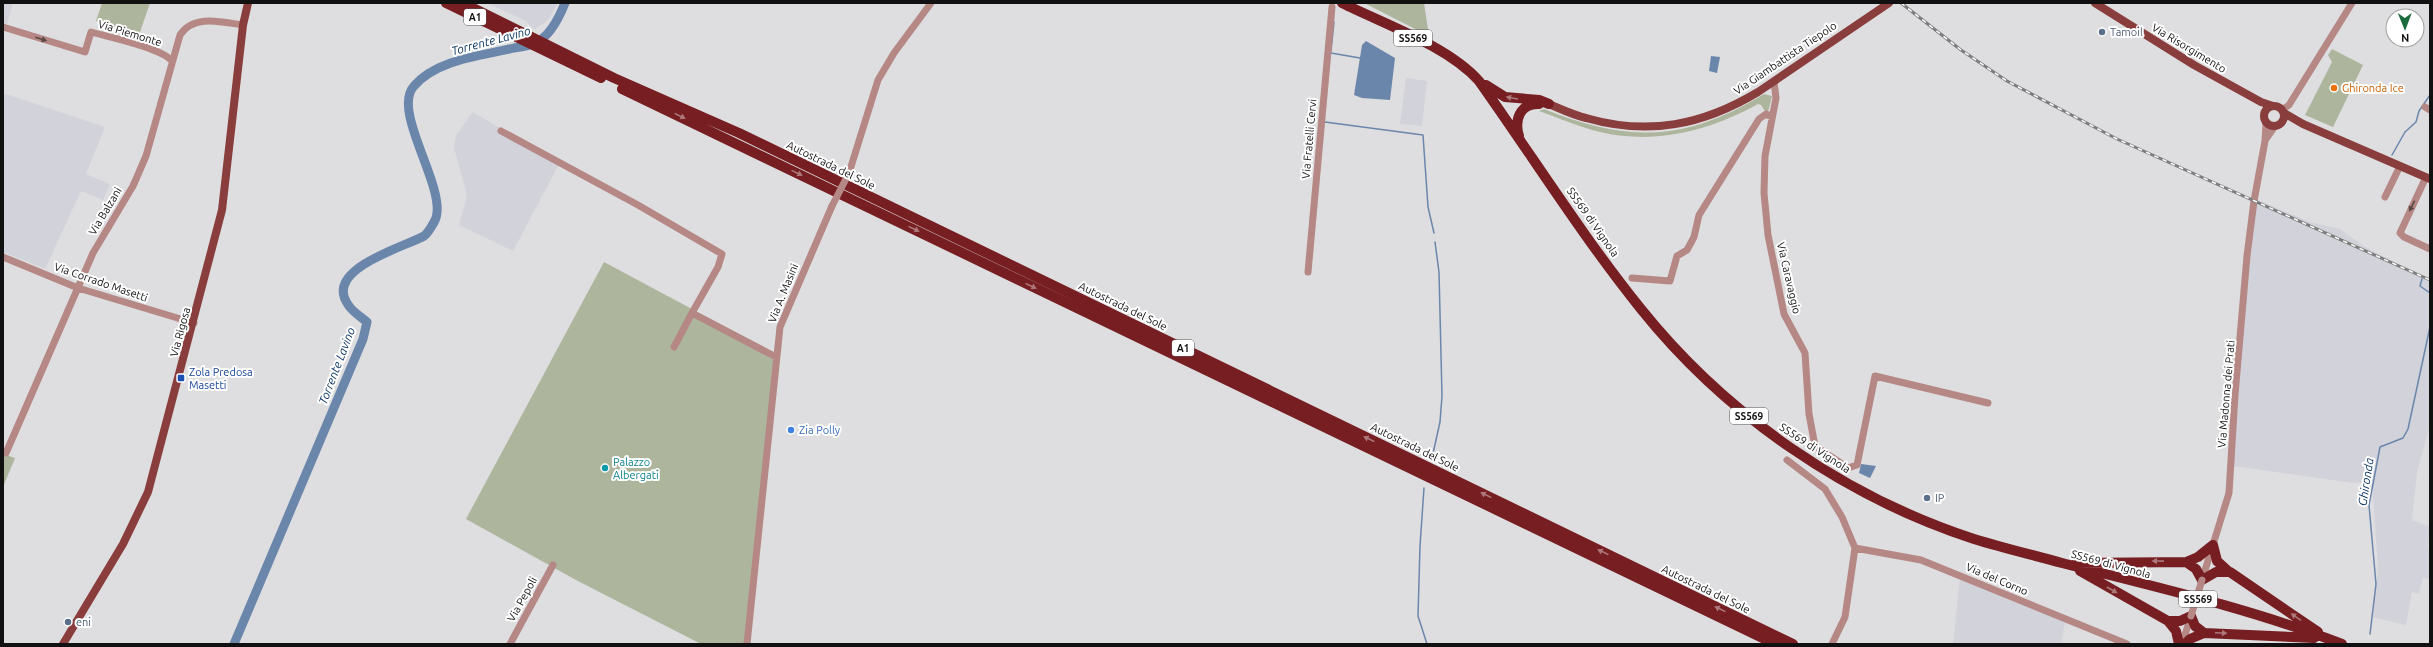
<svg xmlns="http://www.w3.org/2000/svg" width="2433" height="647" viewBox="0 0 2433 647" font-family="Ubuntu,sans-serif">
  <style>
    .built { fill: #d2d2db }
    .green { fill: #adb69c }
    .water { fill: #6a86aa }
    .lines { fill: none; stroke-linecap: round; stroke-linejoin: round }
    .stream { stroke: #6a86aa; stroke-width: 1.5 }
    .river { stroke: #6a86aa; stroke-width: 9 }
    .minor { stroke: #b58885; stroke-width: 7 }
    .major { stroke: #893d3c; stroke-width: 8 }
    .highway { stroke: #771e22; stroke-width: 10 }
    .rail-casing { stroke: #7d7d7e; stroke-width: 3 }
    .rail { stroke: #fff; stroke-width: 1.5; stroke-dasharray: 4.5; stroke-linecap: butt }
    .minor-bridge { stroke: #b58885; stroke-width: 7 }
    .oneway { fill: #5b4746 }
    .oneway2 { fill: #ad787a }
    .service-dot { fill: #5c6f8a; stroke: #fff; stroke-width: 1.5 }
    .food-dot { fill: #e8710a; stroke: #fff; stroke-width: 1.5 }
    .transit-dot { fill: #1a4fb4; stroke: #fff; stroke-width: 1.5 }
    .shop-dot { fill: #3f7fe0; stroke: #fff; stroke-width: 1.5 }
    .culture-dot { fill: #0f9aa8; stroke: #fff; stroke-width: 1.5 }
    .labels { text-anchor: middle; stroke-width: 4; stroke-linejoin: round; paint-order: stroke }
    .shield { fill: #fff; stroke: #585859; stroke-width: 1 }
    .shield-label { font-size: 10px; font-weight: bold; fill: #111112 }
    .service-label { font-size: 11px; fill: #4e5e75; stroke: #fff; text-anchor: start }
    .street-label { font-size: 11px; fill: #111112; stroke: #fff }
    .food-label { font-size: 11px; fill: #c56008; stroke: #fff; text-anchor: start }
    .transit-label { font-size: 11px; fill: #164399; stroke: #fff; text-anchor: start }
    .shop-label { font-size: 11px; fill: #366cbe; stroke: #fff; text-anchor: start }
    .culture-label { font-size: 11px; fill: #0d838f; stroke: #fff; text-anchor: start }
    .water-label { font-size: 12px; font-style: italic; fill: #03305e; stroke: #fff }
  </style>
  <rect width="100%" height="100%" fill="#dedee0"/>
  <path class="built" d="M3,3H13L7,24L3,23Z
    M487,3H558L548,20L534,30L526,21Z
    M1406,78L1427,81L1422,126L1400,124Z
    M3,93L105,127L86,174L110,184L103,200L81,191L45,269L3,252Z
    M473,112L559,164L513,251L459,225L466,200V191L454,148L456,135Z
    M2253,198L2310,222L2340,229L2365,247L2430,281V425L2417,472L2412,520L2430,527L2428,548H2430V579L2423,578L2419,594L2412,592L2406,625L2373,617L2378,567L2372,481L2353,483L2233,466Z
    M1960,577L2065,622L2061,644H1953Z"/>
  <path class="green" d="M102,3H150L139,35L96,21Z
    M1364,3H1424L1429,36Z
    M2332,49L2363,65L2333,127L2305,115L2332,62L2328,55Z
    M1764,94L1772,96L1768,112L1766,113L1761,105L1758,104C1709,131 1655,145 1600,132C1579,127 1559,118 1539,111L1544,109C1629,143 1685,142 1764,94Z
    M604,262L778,355L746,644H701L576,580L466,519Z
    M3,454L15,458L3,487Z"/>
  <path class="water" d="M1366,41L1395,58L1390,100L1362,98L1354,95L1362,45Z
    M1711,56L1720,57L1717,73L1709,71Z
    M1861,464L1876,466L1870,478L1859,473Z"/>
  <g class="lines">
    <path class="stream" d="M1331,51L1334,22
      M1331,53L1360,58
      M1325,122L1423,135L1428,207L1434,233
      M2392,155L2405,132L2416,122L2419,111L2430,95
      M2422,279L2420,286L2430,293
      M1432,458L1440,422L1442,396L1439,272L1435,242
      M1424,488L1420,546L1418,616L1427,644
      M2370,634L2376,584L2369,505L2380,447L2403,438L2408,429L2430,327"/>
    <path class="river" d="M234,644L363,339L367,322C361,317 353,312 349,306C321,269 405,247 424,236C428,233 434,223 436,218C446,186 391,111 414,86C437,59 482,56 514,48C521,47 529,46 535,43C550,37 559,18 565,3"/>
    <path class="minor" d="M3,27L85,52L91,32C109,37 161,48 172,61
      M1774,82L1776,98L1765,156L1764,193L1768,235L1784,314L1805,353L1809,414L1815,446L1848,468L1857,465L1875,376L1988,403
      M2425,107L2430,110
      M2282,110L2289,105L2352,3
      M501,131L638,205L722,254L718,267L692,313L776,357
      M2266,139L2275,126
      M849,173L878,80L894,53L931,3
      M2426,177L2400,233L2404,237L2430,249
      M2385,197L2400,166
      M3,257L78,288L194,323
      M1308,272L1332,7
      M1632,278L1670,281L1677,256L1687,250L1694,237L1699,215L1759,119L1766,114L1772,117
      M674,347L692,313
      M3,452L6,453L93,253L133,186L146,156L180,35C194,14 221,22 243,25
      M1787,460L1825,489L1842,517L1855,548L1845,617L1832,644
      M1855,548L1921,560L2127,644
      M2202,580L2229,493L2235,395L2247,256L2254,201L2265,141L2266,123
      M510,644L553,565
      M747,644L780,327L832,206
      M2182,644L2191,616"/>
    <path class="major" d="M2095,3L2194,65L2261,102L2273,106
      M1549,104C1561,109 1573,115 1586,118C1649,136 1703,125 1758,92L1889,3
      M2264 116a10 10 0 1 1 20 0a10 10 0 1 1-20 0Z
      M2284,113L2303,124L2430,179
      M63,644L123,544L148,492L222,210L243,25L248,3"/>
    <path class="highway" d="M446,3L601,78
      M463,3L614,78L739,133L1793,644
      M1342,3C1384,24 1448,46 1479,81C1533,157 1583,237 1641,309C1726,415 1845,497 1974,539C2003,548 2033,555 2062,563C2156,587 2252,609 2342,644
      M1486,85L1505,97L1539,100L1549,104
      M622,89L1775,644
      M1519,136C1514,120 1520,103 1539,104
      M2213,545L2217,561L2229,572
      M2186,562L2198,557L2213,545
      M2076,563L2186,562L2196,569L2202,580L2216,572H2230L2318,632
      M2080,571L2168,621L2176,631L2179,644
      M2168,621H2180L2191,616L2195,626L2204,633
      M2185,644L2190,639L2204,633L2314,638"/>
    <defs>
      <path id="rail" d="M1901,3L1961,50L2007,81L2117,139L2430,280"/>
    </defs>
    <use href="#rail" class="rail-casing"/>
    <use href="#rail" class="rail"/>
    <path class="minor-bridge" d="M832,206L849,173
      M2191,616L2202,580"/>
  </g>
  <defs><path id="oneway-solid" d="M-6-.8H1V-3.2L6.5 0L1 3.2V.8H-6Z"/></defs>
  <g class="oneway">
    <use href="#oneway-solid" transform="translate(41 39) rotate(17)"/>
    <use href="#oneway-solid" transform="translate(2412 206) rotate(116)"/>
  </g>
  <g class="oneway2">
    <use href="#oneway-solid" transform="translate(1512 98) rotate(-170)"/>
    <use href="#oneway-solid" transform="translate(680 116) rotate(26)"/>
    <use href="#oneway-solid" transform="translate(797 173) rotate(26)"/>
    <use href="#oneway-solid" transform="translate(914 229) rotate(26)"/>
    <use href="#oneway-solid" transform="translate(1031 286) rotate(26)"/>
    <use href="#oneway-solid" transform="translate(1369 439) rotate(-154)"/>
    <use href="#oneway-solid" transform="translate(1486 495) rotate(-154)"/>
    <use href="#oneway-solid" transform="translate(1603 552) rotate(-154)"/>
    <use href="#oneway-solid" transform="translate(2158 561) rotate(-179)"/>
    <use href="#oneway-solid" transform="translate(2112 590) rotate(30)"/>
    <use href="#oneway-solid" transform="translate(1720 609) rotate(-154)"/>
    <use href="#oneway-solid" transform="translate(2296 617) rotate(-146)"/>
    <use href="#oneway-solid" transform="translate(2221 633) rotate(3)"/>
  </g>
  <g class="service-dot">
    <circle cx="2102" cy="32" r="4"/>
    <circle cx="1927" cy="498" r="4"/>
    <circle cx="68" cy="622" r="4"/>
  </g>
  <circle class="food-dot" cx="2334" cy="88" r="4"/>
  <rect class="transit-dot" x="177" y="374" width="8" height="8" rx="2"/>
  <circle class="shop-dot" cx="791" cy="430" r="4"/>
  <circle class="culture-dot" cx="605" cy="468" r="4"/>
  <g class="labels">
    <g class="shield">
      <rect x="464" y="9" width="22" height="16" rx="3"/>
      <rect x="1394" y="30" width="38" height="16" rx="3"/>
      <rect x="1172" y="340" width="22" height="16" rx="3"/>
      <rect x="1730" y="408" width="38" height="16" rx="3"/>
      <rect x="2179" y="591" width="38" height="16" rx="3"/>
    </g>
    <g class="shield-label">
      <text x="475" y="21">A1</text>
      <text x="1413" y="42">SS569</text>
      <text x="1183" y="352">A1</text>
      <text x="1749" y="420">SS569</text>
      <text x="2198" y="603">SS569</text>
    </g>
    <g class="service-label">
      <text x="2110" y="36">Tamoil</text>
      <text x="1935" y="502">IP</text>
      <text x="76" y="626">eni</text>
    </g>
    <g class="street-label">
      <text transform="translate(130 33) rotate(17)" y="4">Via Piemonte</text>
      <text transform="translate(2189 48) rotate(31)" y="4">Via Risorgimento</text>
      <text transform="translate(1785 58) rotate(-34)" y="4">Via Giambattista Tiepolo</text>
      <text transform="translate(1309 139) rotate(-85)" y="4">Via Fratelli Cervi</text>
      <text transform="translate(831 165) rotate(26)" y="4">Autostrada del Sole</text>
      <text transform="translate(105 211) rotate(-59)" y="4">Via Balzani</text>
      <text transform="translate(1593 222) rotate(55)" y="4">SS569 di Vignola</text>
      <text transform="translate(1789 278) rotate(77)" y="4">Via Caravaggio</text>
      <text transform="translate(101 282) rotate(19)" y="4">Via Corrado Masetti</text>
      <text transform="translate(783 293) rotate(-68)" y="4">Via A. Masini</text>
      <text transform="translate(1123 306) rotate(26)" y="4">Autostrada del Sole</text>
      <text transform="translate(180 332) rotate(-75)" y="4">Via Rigosa</text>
      <text transform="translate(2226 394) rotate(-85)" y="4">Via Madonna dei Prati</text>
      <text transform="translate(1415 447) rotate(26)" y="4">Autostrada del Sole</text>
      <text transform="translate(1815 448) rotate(33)" y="4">SS569 di Vignola</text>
      <text transform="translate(2111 564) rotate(15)" y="4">SS569 di Vignola</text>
      <text transform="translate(1997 579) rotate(23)" y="4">Via del Corno</text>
      <text transform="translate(1706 589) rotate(26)" y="4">Autostrada del Sole</text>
      <text transform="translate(522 599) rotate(-61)" y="4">Via Pepoli</text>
    </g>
    <g class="food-label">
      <text x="2342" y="92">Ghironda Ice</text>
    </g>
    <g class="transit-label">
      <text x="189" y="376">Zola Predosa<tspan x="189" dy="13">Masetti</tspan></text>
    </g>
    <g class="shop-label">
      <text x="799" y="434">Zia Polly</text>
    </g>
    <g class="culture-label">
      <text x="613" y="466">Palazzo<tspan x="613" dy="13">Albergati</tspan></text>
    </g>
    <g class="water-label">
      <text transform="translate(491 41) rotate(-15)" y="4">Torrente Lavino</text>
      <text transform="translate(337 366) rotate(-69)" y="4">Torrente Lavino</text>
      <text transform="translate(2366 482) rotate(-81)" y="4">Ghironda</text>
    </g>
  </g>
  <rect width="2433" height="647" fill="none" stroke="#111112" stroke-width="8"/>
  <g transform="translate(2405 28) rotate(179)"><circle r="19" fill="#ffffff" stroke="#a0a0a0"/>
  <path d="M0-3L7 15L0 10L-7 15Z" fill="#1a6b3c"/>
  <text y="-6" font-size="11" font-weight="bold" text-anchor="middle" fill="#111112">N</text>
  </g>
</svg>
